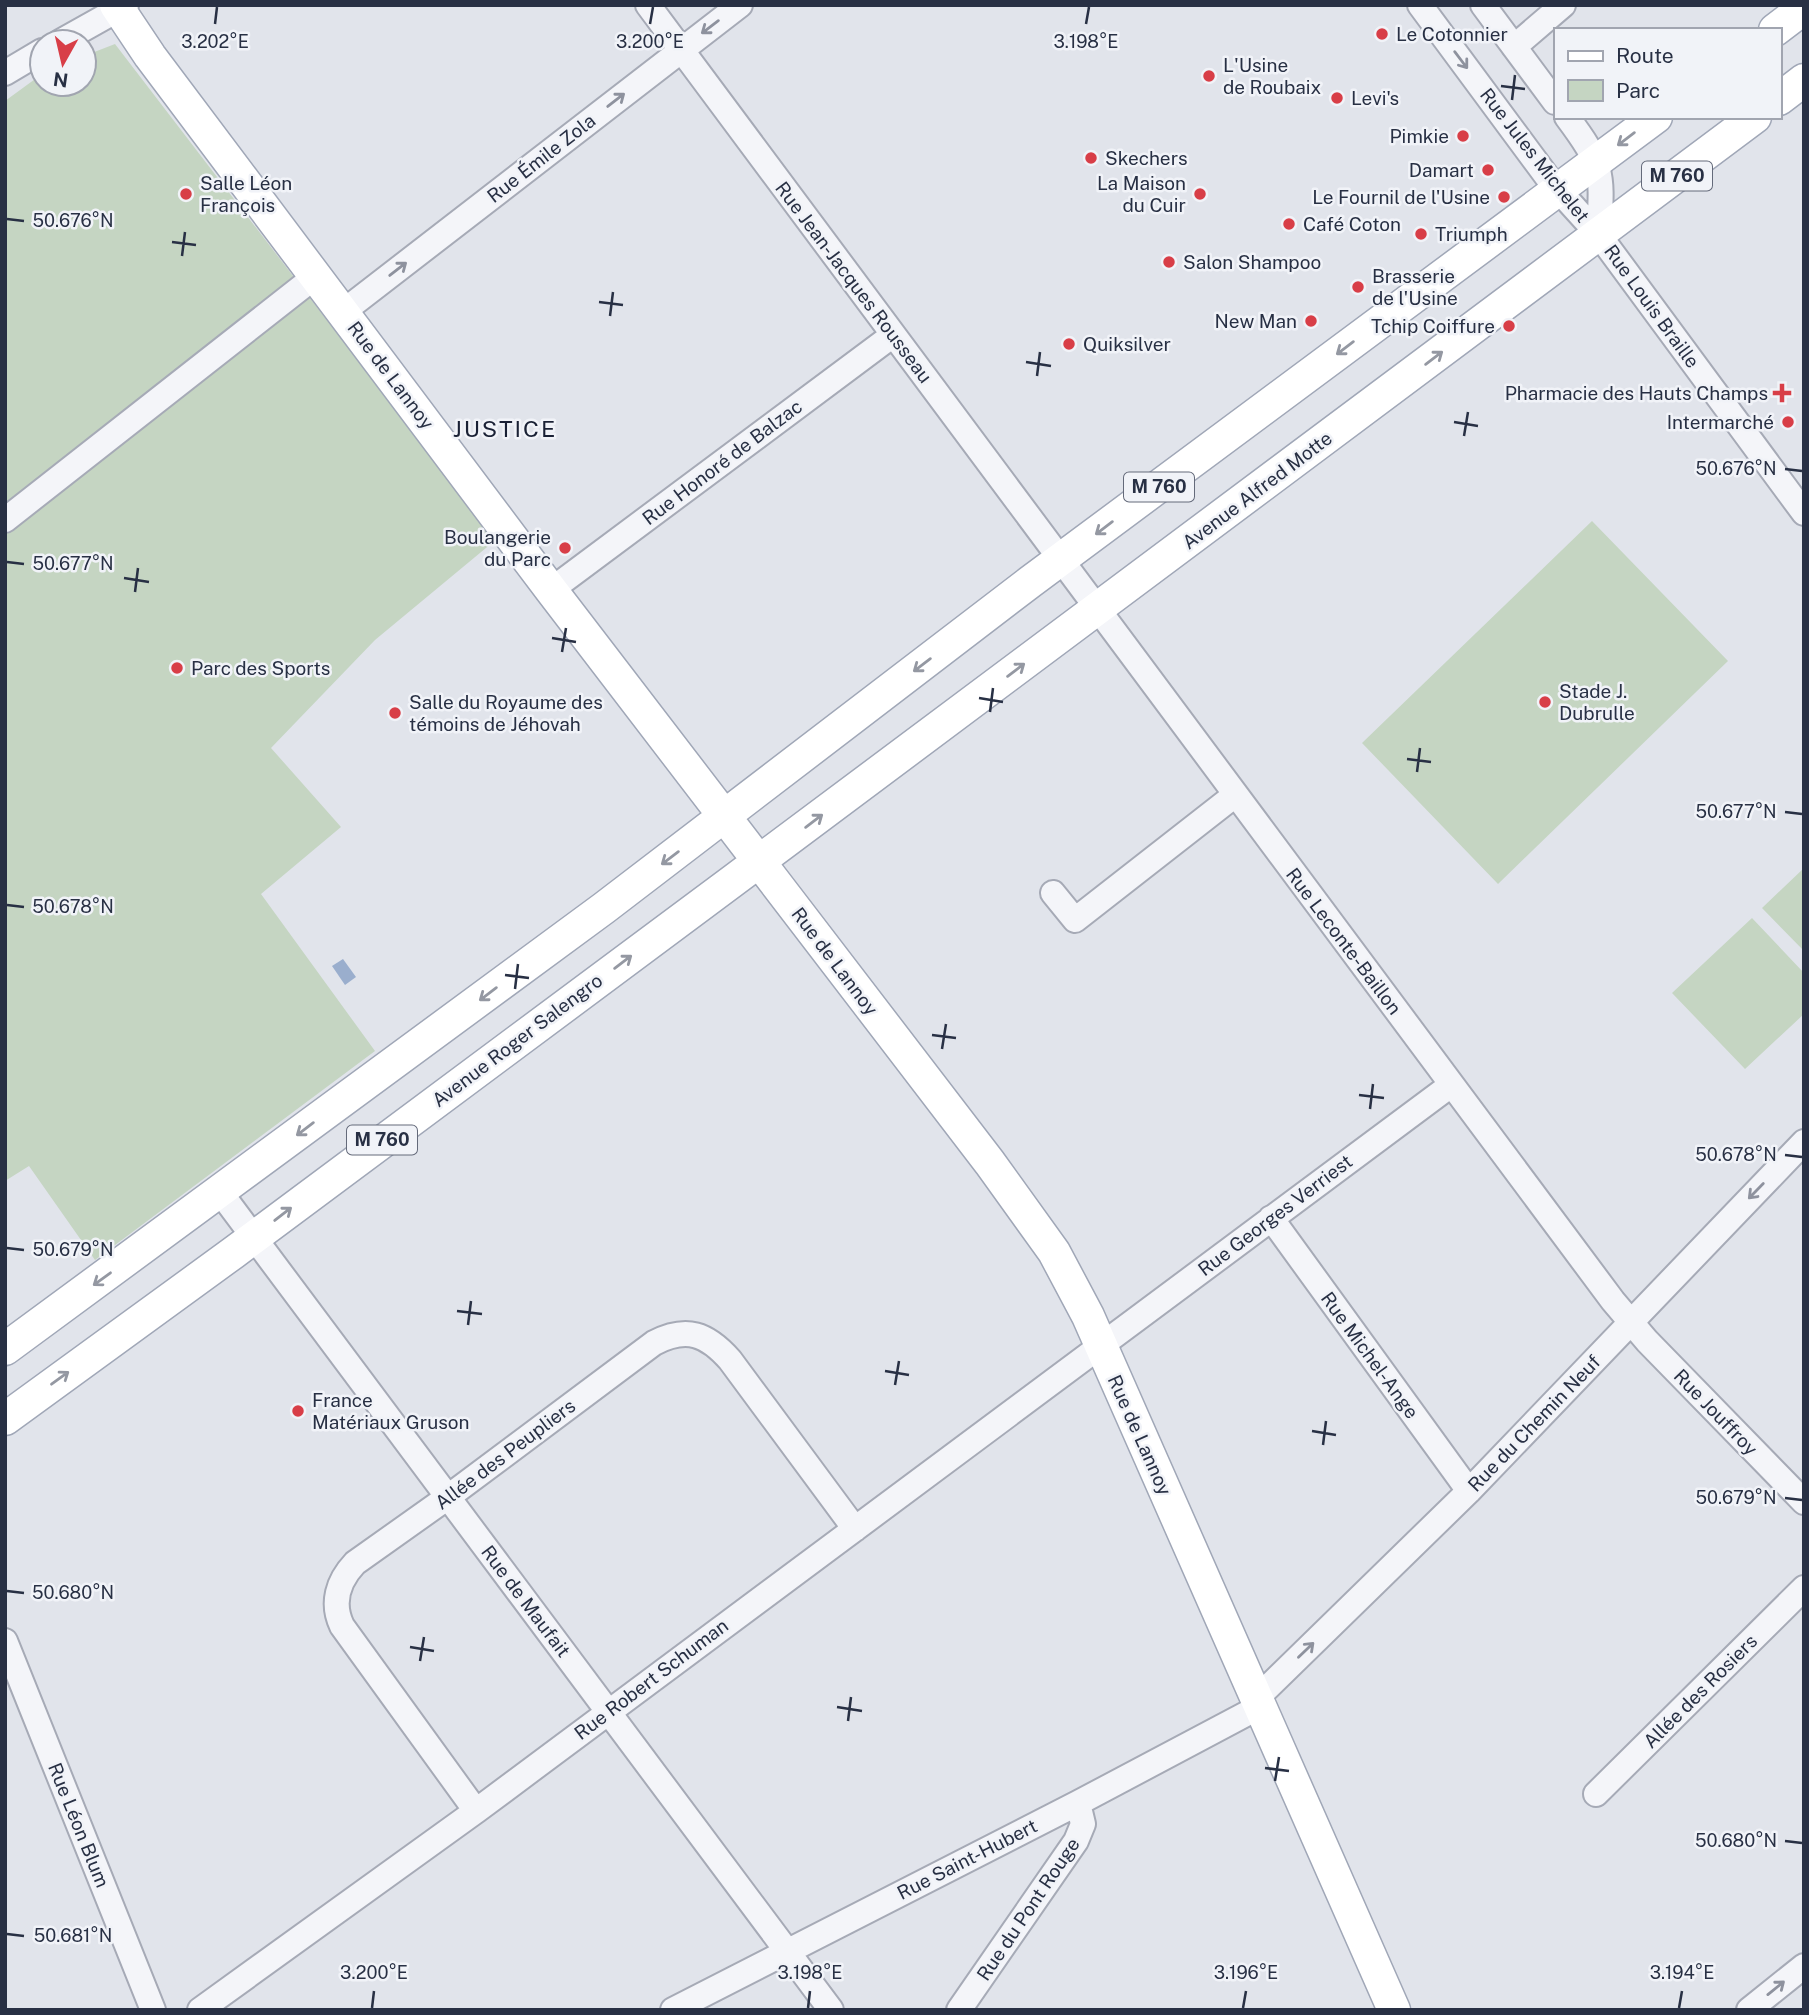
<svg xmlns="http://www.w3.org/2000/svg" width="1809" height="2015" viewBox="0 0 1809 2015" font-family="'Public Sans',sans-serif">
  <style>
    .green { fill: #c5d5c2 }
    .water { fill: #9aaecd }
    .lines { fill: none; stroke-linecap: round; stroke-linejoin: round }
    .minor-casing { stroke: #a6aab6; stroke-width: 28 }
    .major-casing { stroke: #a0a7b7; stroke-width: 35 }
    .minor { stroke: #f4f5f9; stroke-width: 24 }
    .major { stroke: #fff; stroke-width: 32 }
    .oneway { stroke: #8e929e }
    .oneway2 { stroke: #9498a2 }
    .ticks { fill: none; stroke: #283044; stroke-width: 2.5 }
    .poi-dot { fill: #d83e47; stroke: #f1f3f8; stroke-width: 2.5 }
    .labels { text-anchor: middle; stroke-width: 5; stroke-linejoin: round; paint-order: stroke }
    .shield { fill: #f1f3f8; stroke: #646a7a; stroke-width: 2 }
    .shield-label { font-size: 18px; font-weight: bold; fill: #283044 }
    .poi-label { font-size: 19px; fill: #283044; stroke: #f1f3f8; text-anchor: start }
    .street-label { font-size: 19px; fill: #283044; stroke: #f1f3f8 }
    .quarter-label { font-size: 23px; letter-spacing: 2px; fill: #1a2135; stroke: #f1f3f8 }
    .ticks-label { font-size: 18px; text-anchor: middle; fill: #283044; stroke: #f1f3f8; stroke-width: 5; stroke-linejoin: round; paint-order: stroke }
  </style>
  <rect width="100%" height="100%" fill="#e1e4eb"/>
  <path class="green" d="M115,44L323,315L498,538L375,640L271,748L341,827L261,894L375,1051L95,1260L29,1166L5,1181V101L42,74V84H84V56Z
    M1592,521L1728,661L1498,884L1362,743Z
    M1804,868V951L1762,908Z
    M1752,918L1804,973V1014L1745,1069L1672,993Z"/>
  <path class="water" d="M343,959L356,977L345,985L332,966Z"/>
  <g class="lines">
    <defs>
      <path id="minor" d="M648,5L1613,1301L1647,1341L1804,1502
        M1420,5L1551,182L1599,235L1804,513
        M1483,5L1555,102
        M60,42L126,5
        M1514,47L1563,5
        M5,73L42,51
        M1567,117C1605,168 1602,173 1599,235
        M344,311L740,5
        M5,520L317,275
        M551,590L893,335
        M1053,893L1075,920L1235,795
        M220,1192L831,2010
        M1271,1218L1469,1491
        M5,1641L153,2010
        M1257,1698L1469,1491L1804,1142
        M1596,1794L1804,1588
        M476,1811L342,1626C331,1603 338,1581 355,1563L448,1497L654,1343C687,1326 707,1334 730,1360L855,1529
        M200,2010L476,1811L1451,1085
        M673,2010L1078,1803L1261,1706
        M959,2010L1076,1841L1083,1824L1078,1803
        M1749,2010L1804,1966"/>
      <path id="major" d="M116,5L150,56L551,590L990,1163L1054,1252L1088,1316L1394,2010
        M1775,30L1804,8
        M1779,99L1804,80
        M5,1349L604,908L1030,582L1656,117
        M5,1419L233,1253L734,880L1755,117"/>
    </defs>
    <use href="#minor" class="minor-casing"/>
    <use href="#major" class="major-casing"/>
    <use href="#minor" class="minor"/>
    <use href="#major" class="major"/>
  </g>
  <defs><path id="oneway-shaft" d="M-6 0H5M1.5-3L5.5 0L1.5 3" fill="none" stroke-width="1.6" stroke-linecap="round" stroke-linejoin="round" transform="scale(1.75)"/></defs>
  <g class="oneway">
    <use href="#oneway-shaft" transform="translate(710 27) rotate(143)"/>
    <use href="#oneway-shaft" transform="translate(1461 60) rotate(53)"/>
    <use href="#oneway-shaft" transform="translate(616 100) rotate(-38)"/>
    <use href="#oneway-shaft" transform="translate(398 269) rotate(-38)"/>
    <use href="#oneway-shaft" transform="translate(1756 1191) rotate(134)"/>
    <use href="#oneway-shaft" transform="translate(1306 1650) rotate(-44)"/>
    <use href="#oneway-shaft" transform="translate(1776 1988) rotate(-39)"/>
  </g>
  <g class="oneway2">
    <use href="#oneway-shaft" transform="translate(1626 139) rotate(143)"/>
    <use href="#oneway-shaft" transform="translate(1345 348) rotate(143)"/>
    <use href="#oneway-shaft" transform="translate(1434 358) rotate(-37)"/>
    <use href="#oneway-shaft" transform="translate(1104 528) rotate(143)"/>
    <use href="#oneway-shaft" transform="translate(922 665) rotate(143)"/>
    <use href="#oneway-shaft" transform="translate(1016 670) rotate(-37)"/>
    <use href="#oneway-shaft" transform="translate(814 821) rotate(-37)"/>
    <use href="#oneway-shaft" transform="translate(670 858) rotate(143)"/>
    <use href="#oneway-shaft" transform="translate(623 962) rotate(-37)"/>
    <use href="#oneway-shaft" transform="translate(488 994) rotate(143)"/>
    <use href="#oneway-shaft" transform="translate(305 1129) rotate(143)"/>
    <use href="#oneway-shaft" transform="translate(283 1214) rotate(-38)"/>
    <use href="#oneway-shaft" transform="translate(102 1279) rotate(144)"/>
    <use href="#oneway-shaft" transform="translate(60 1378) rotate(-36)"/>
  </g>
  <path class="ticks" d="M215,24L217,7M650,24L653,7M1086,24L1089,7M1501,86L1525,89M1512,100L1515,75M7,219L24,221M172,242L196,245M182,256L185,232M599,302L623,305M610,316L613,292M1026,362L1051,366M1037,376L1040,352M1454,422L1478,426M1464,436L1468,412M1785,469L1802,471M7,562L24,564M124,578L149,582M135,592L138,568M552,638L576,642M562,652L566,628M979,698L1003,702M990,712L993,688M1407,759L1431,762M1417,772L1420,748M1785,812L1802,814M7,905L24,907M505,975L529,978M515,989L518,964M932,1035L956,1038M942,1049L946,1024M1359,1095L1384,1098M1370,1109L1373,1084M1785,1155L1802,1157M7,1248L24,1250M457,1311L482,1314M468,1325L471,1301M885,1371L909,1375M895,1385L899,1361M1312,1431L1336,1435M1323,1445L1326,1421M1785,1498L1802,1500M7,1591L24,1593M410,1647L434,1651M420,1661L424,1637M837,1707L862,1711M848,1721L851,1697M1265,1768L1289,1771M1275,1781L1279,1757M1785,1841L1802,1843M7,1934L24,1936M372,2008L374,1991M808,2008L810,1991M1243,2008L1246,1991M1679,2008L1682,1991"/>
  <g class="poi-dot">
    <circle cx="1382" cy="34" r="7"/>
    <circle cx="1209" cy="76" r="7"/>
    <circle cx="1337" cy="98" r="7"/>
    <circle cx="1463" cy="136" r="7"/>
    <circle cx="1091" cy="158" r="7"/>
    <circle cx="1488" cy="170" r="7"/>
    <circle cx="186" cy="194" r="7"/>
    <circle cx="1200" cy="194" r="7"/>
    <circle cx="1504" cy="197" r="7"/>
    <circle cx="1289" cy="224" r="7"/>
    <circle cx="1421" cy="234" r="7"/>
    <circle cx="1169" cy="262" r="7"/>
    <circle cx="1358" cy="287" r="7"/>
    <circle cx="1311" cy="321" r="7"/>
    <circle cx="1509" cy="326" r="7"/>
    <circle cx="1069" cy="344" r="7"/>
    <path d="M1778.5 382.5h7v7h7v7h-7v7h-7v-7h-7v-7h7z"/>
    <circle cx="1788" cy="422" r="7"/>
    <circle cx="565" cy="548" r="7"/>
    <circle cx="177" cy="668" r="7"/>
    <circle cx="1545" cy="702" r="7"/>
    <circle cx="395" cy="713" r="7"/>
    <circle cx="298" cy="1411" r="7"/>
  </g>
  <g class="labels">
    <g class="shield">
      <rect x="1642" y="161.5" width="70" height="29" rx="5"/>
      <rect x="1124" y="472.5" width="70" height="29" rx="5"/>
      <rect x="347" y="1125.5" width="70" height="29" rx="5"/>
    </g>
    <g class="shield-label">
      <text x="1677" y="182">M 760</text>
      <text x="1159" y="493">M 760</text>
      <text x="382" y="1146">M 760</text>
    </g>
    <g class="poi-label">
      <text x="1396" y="41">Le Cotonnier</text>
      <text x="1223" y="72">L'Usine<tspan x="1223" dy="22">de Roubaix</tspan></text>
      <text x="1351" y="105">Levi's</text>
      <text x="1449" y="143" text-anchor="end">Pimkie</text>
      <text x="1105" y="165">Skechers</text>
      <text x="1474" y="177" text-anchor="end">Damart</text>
      <text x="200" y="190">Salle Léon<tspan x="200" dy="22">François</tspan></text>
      <text x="1186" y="190" text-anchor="end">La Maison<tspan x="1186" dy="22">du Cuir</tspan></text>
      <text x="1490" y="204" text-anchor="end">Le Fournil de l'Usine</text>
      <text x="1303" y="231">Café Coton</text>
      <text x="1435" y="241">Triumph</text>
      <text x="1183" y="269">Salon Shampoo</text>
      <text x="1372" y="283">Brasserie<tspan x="1372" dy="22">de l'Usine</tspan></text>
      <text x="1297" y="328" text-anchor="end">New Man</text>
      <text x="1495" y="333" text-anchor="end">Tchip Coiffure</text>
      <text x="1083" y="351">Quiksilver</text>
      <text x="1768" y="400" text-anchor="end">Pharmacie des Hauts Champs</text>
      <text x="1774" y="429" text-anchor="end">Intermarché</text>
      <text x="551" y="544" text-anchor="end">Boulangerie<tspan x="551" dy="22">du Parc</tspan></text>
      <text x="191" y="675">Parc des Sports</text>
      <text x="1559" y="698">Stade J.<tspan x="1559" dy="22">Dubrulle</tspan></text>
      <text x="409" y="709">Salle du Royaume des<tspan x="409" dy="22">témoins de Jéhovah</tspan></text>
      <text x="312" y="1407">France<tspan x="312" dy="22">Matériaux Gruson</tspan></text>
    </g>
    <g class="street-label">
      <text transform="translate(1535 155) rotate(52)" y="7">Rue Jules Michelet</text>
      <text transform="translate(541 158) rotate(-38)" y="7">Rue Émile Zola</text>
      <text transform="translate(854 282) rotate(53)" y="7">Rue Jean-Jacques Rousseau</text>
      <text transform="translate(1652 306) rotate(54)" y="7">Rue Louis Braille</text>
      <text transform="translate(391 375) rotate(53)" y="7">Rue de Lannoy</text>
      <text transform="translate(722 462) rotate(-37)" y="7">Rue Honoré de Balzac</text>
      <text transform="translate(1257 490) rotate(-37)" y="7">Avenue Alfred Motte</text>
      <text transform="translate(1344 941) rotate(53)" y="7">Rue Leconte-Baillon</text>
      <text transform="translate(835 961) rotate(53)" y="7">Rue de Lannoy</text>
      <text transform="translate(517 1040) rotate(-37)" y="7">Avenue Roger Salengro</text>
      <text transform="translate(1275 1215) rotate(-37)" y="7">Rue Georges Verriest</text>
      <text transform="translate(1370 1355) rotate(54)" y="7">Rue Michel-Ange</text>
      <text transform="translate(1716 1412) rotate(46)" y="7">Rue Jouffroy</text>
      <text transform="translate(1534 1423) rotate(-46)" y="7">Rue du Chemin Neuf</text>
      <text transform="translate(1140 1435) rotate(66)" y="7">Rue de Lannoy</text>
      <text transform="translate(505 1454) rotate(-37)" y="7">Allée des Peupliers</text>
      <text transform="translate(526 1601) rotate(53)" y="7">Rue de Maufait</text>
      <text transform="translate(651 1679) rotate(-37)" y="7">Rue Robert Schuman</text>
      <text transform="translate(1700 1691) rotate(-45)" y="7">Allée des Rosiers</text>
      <text transform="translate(79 1825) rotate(68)" y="7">Rue Léon Blum</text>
      <text transform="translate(967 1859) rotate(-27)" y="7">Rue Saint-Hubert</text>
      <text transform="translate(1028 1909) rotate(-56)" y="7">Rue du Pont Rouge</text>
    </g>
    <g class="quarter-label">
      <text x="505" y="437">JUSTICE</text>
    </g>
  </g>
  <g class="ticks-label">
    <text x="215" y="48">3.202°E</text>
    <text x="650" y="48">3.200°E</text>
    <text x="1086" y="48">3.198°E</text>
    <text x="73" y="227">50.676°N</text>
    <text x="1736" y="475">50.676°N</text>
    <text x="73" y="570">50.677°N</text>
    <text x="1736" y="818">50.677°N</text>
    <text x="73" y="913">50.678°N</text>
    <text x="1736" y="1161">50.678°N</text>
    <text x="73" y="1256">50.679°N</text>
    <text x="1736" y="1504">50.679°N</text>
    <text x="73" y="1599">50.680°N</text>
    <text x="1736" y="1847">50.680°N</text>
    <text x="73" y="1942">50.681°N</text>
    <text x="374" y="1979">3.200°E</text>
    <text x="810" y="1979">3.198°E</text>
    <text x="1246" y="1979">3.196°E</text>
    <text x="1682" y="1979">3.194°E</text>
  </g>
  <rect width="1809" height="2015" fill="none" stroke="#283044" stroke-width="14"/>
  <rect x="1554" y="28" width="228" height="91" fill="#f1f3f8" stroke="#a1a5b0" stroke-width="2"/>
  <rect x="1568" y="51" width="35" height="10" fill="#ffffff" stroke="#a1a5b0" stroke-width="2"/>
  <text x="1616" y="63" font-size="21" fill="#283044">Route</text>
  <rect x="1568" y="80" width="35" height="21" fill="#c5d5c2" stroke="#a1a5b0" stroke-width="2"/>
  <text x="1616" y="98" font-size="21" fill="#283044">Parc</text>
  <g transform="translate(63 63) rotate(188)"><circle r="33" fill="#f1f3f8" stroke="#a1a5b0" stroke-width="2"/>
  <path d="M0-5L12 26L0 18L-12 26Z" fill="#d83e47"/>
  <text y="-10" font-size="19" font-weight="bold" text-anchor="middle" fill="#283044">N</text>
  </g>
</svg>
